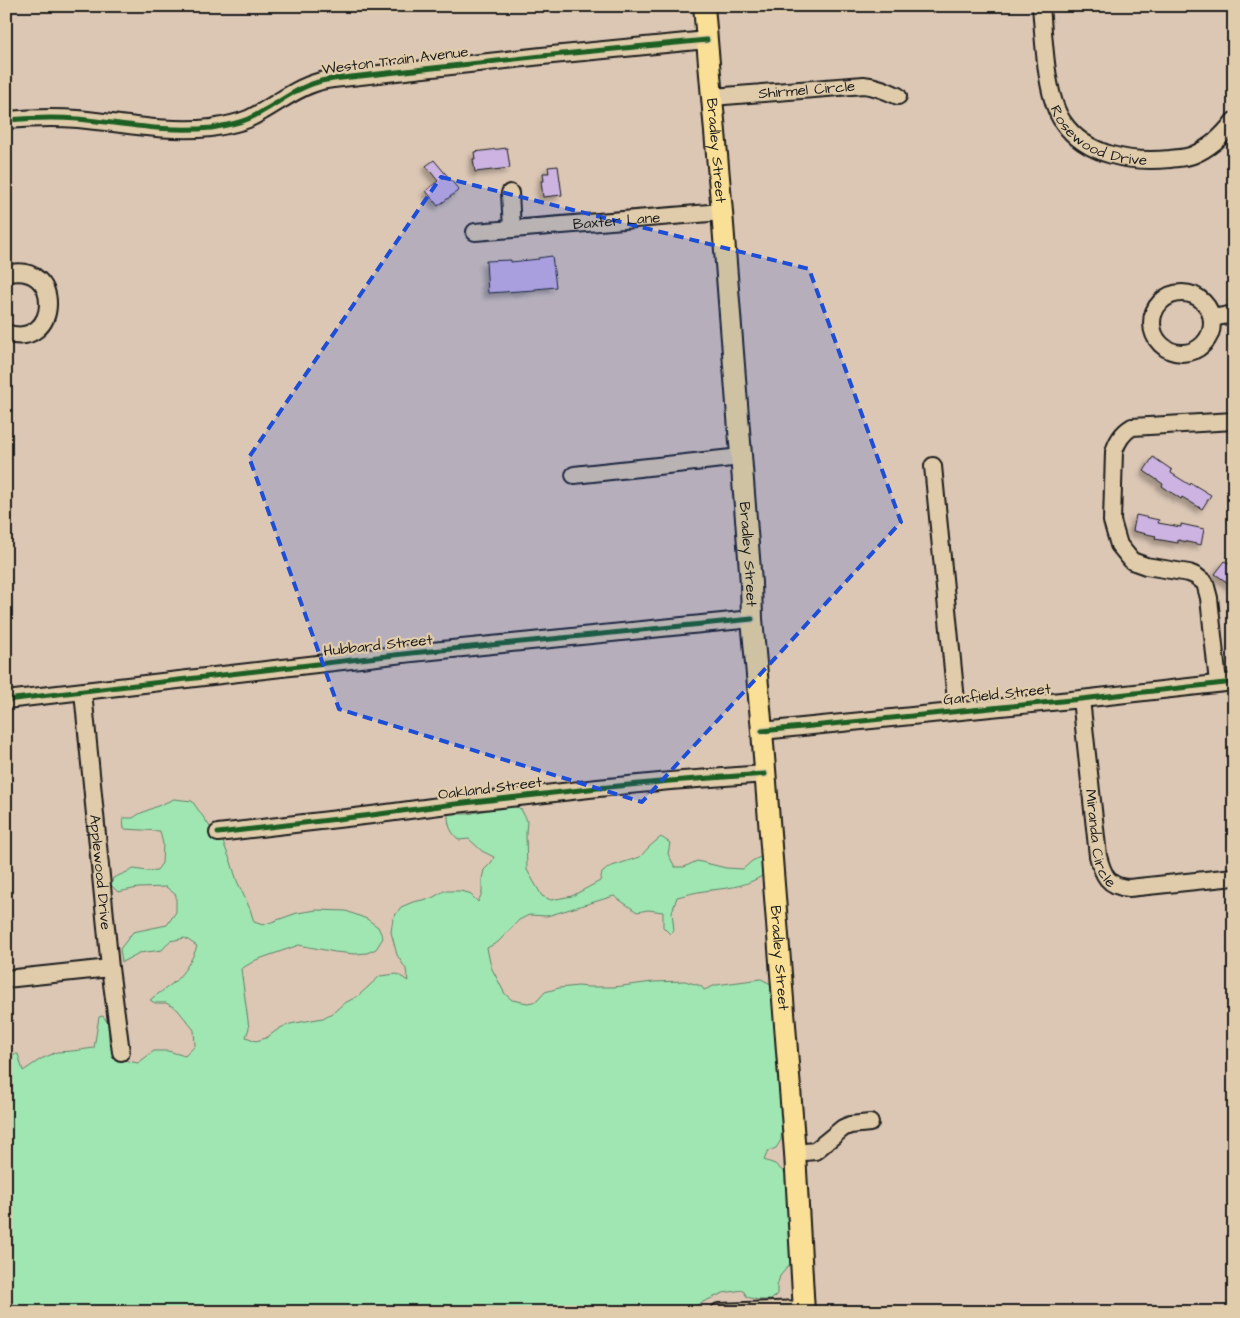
<svg xmlns="http://www.w3.org/2000/svg" width="1240" height="1318" viewBox="0 0 1240 1318" font-family="'Architects Daughter',sans-serif">
  <style>
    .green { fill: #a0e6b2; stroke: #5e8167 }
    .building { fill: #ccb3e2; stroke: #1c1c1c; filter: url(#shadow) }
    .lines { fill: none; stroke-linecap: round; stroke-linejoin: round }
    .minor-casing { stroke: #1c1c1c; stroke-width: 20 }
    .major-casing { stroke: #1c1c1c; stroke-width: 24 }
    .minor { stroke: #e0ccaa; stroke-width: 16 }
    .major { stroke: #fadf96; stroke-width: 20 }
    .cycleway-casing { stroke: #e0ccaa; stroke-width: 8 }
    .cycleway { stroke: #1b5e20; stroke-width: 5 }
    .marked { fill: #1d4ed8; fill-opacity: 0.2; stroke: #1d4ed8; stroke-width: 4; stroke-dasharray: 10 6; stroke-linejoin: round }
    .labels { text-anchor: middle; stroke-width: 4.5; stroke-linejoin: round; paint-order: stroke }
    .street-label { font-size: 15px; fill: #1c1c1c; stroke: #e0ccaa }
  </style>
  <defs>
    <filter id="shadow"><feDropShadow dx="-4.5" dy="4.5" stdDeviation="2.5" flood-color="#0004"/></filter>
  </defs>
  <rect width="100%" height="100%" fill="#dcc7b5"/>
  <filter id="ink" filterUnits="userSpaceOnUse"><feTurbulence type="fractalNoise" baseFrequency=".02" numOctaves="2"/><feDisplacementMap in="SourceGraphic" scale="10" xChannelSelector="R" yChannelSelector="G"/><feConvolveMatrix kernelMatrix="1 2 1 2 8 2 1 2 1" color-interpolation-filters="sRGB"/></filter>
  <g filter="url(#ink)">
    <path class="green" d="M174,799L192,801L213,831L223,842L231,862L237,881L250,909L254,922L263,925L297,913L317,910L346,911L367,919L378,927L383,938L376,949L367,953L355,954L335,952L299,945L256,960L241,969L249,1028L246,1037L256,1041L266,1038L280,1028L290,1024L323,1018L334,1012L343,1004L358,996L380,976L397,974L408,981L406,969L397,955L391,932L393,918L401,907L413,902L432,898L444,891H460L469,893L478,902L482,893V879L484,870L491,863L494,857L482,851L469,839L459,840C450,831 448,826 448,814H468L510,805L521,809L527,821L526,833L527,870L542,896L551,900L572,896L600,881L602,873L609,867L640,857L650,846L661,837L670,843L668,854L675,867H684L697,861L726,868L743,869L752,861L762,856L765,863L762,876C742,888 726,888 704,891C695,892 686,895 677,897L672,912L674,930L670,934L663,927V912L648,910L637,912L614,896L547,916L529,915L519,920L498,942L487,948L491,967L505,994L512,1000L528,1003L537,1001L545,992L559,988L578,986L589,987H614L653,982L685,981L701,986L704,990L716,985L761,979L773,985L777,1024L775,1037L780,1053L783,1091L782,1124L781,1140L776,1148L768,1151L764,1160L775,1164L787,1175L792,1215L791,1263L780,1276L777,1286V1294L771,1300H758L747,1297L743,1290L723,1293L681,1312H6V1054H18L23,1071L41,1059L57,1052L72,1051L94,1048L99,1017L103,1016L108,1023L109,1041L114,1054L128,1061L138,1063L154,1051H168L185,1056L195,1046L194,1030L177,1009L166,1003H155L150,1000C157,994 166,989 173,983C183,974 193,959 197,946L185,938L170,941L162,950L139,953L122,962L120,949L133,932L167,925L176,912V895L166,887L138,888L118,892L111,885L113,878L134,869L147,871L157,870L162,863L163,844L160,831L124,829L123,818H133L139,814Z"/>
    <path class="building" d="M507,148L510,168L475,172L473,159H475L474,152Z
      M434,160L459,190L438,206L426,191L438,181L426,166Z
      M558,166L562,195L543,197L541,181H544L543,173H549L548,167Z
      M552,256L556,287L535,289V290L488,293L486,261L511,260V262L539,259L538,258Z
      M1153,457L1172,470L1171,473L1190,485L1191,483L1211,495L1202,509L1182,497L1181,499L1162,486L1163,484L1144,471Z
      M1136,515L1159,520L1158,523L1181,527V524L1204,529L1201,545L1178,540V543L1155,539L1156,536L1133,531Z
      M1225,561L1234,567V587L1215,574Z"/>
    <g class="lines">
      <defs>
        <g id="minor">
          <path id="s1" d="M1041,6C1044,38 1045,96 1063,122C1086,156 1132,163 1170,159C1177,158 1186,158 1193,155C1210,148 1223,136 1234,121"/>
          <path id="s2" d="M712,97L864,85C876,86 887,91 898,96"/>
          <path d="M6,120C30,118 54,117 78,119C122,123 167,133 211,128C223,126 236,124 248,119C272,108 293,89 318,82C323,80 328,80 333,79L542,56L707,40"/>
          <path d="M510,193L512,229"/>
          <path id="s3" d="M475,232L722,212"/>
          <path d="M6,274C64,259 60,351 6,333"/>
          <circle cx="1182" cy="323" r="30"/>
          <path d="M1212,318L1234,314"/>
          <path d="M933,466L957,711"/>
          <path d="M574,475L741,457"/>
          <path d="M1218,683L1209,598L1205,583L1196,576L1189,573L1146,566L1132,561L1119,545L1112,521L1114,452C1117,441 1122,433 1132,427L1234,421"/>
          <path id="s4" d="M83,692L110,968L121,1052"/>
          <path id="s5" d="M1081,699L1098,856C1103,875 1108,887 1129,888L1234,877"/>
          <path d="M6,700L412,653L752,619"/>
          <path d="M762,731L1081,699L1234,682"/>
          <path d="M218,833L372,815L447,805L598,788L670,781L765,774"/>
          <path d="M6,979L110,968"/>
          <path d="M795,1153L815,1151L843,1128L850,1125L870,1123"/>
          <path d="M719,1312L804,1309"/>
        </g>
        <g id="major">
          <path id="s6" d="M704,6L722,212L751,583L752,619L762,731L795,1153L804,1312"/>
        </g>
      </defs>
      <use href="#minor" class="minor-casing"/>
      <use href="#major" class="major-casing"/>
      <use href="#minor" class="minor"/>
      <use href="#major" class="major"/>
      <defs>
        <path id="cycleway" d="M6,120C30,118 54,117 78,119C122,123 167,133 211,128C223,126 236,124 248,119C272,108 293,89 318,82C323,80 328,80 333,79L542,56L707,40
          M6,700L412,653L752,619
          M762,731L1081,699L1234,682
          M218,833L372,815L447,805L598,788L670,781L765,774"/>
      </defs>
      <use href="#cycleway" class="cycleway-casing"/>
      <use href="#cycleway" class="cycleway"/>
    </g>
  </g>
  <path class="marked" d="M441,177L809,269L901,522L642,802L339,709L249,457Z"/>
  <g class="labels">
    <g class="street-label">
      <text transform="translate(395 60) rotate(-7)" y="5">Weston Train Avenue</text>
      <text dy="5" stroke="none"><textPath href="#s2" startOffset="95">Shirmel Circle</textPath></text>
      <text dy="5" stroke="none"><textPath href="#s1" startOffset="158">Rosewood Drive</textPath></text>
      <text dy="5" stroke="none"><textPath href="#s6" startOffset="145">Bradley Street</textPath></text>
      <text dy="5" stroke="none"><textPath href="#s3" startOffset="142">Baxter Lane</textPath></text>
      <text dy="5" stroke="none"><textPath href="#s6" startOffset="550">Bradley Street</textPath></text>
      <text transform="translate(378 645) rotate(-6)" y="5">Hubbard Street</text>
      <text transform="translate(997 694) rotate(-6)" y="5">Garfield Street</text>
      <text transform="translate(490 788) rotate(-7)" y="5">Oakland Street</text>
      <text dy="5" stroke="none"><textPath href="#s5" startOffset="141">Miranda Circle</textPath></text>
      <text dy="5" stroke="none"><textPath href="#s4" startOffset="181">Applewood Drive</textPath></text>
      <text dy="5" stroke="none"><textPath href="#s6" startOffset="955">Bradley Street</textPath></text>
    </g>
  </g>
  <rect width="1240" height="1318" fill="none" stroke="#e0ccaa" stroke-width="25"/>
  <rect x="12" y="12" width="1215" height="1293" fill="none" stroke="#1c1c1c" stroke-width="2" filter="url(#ink)"/>
</svg>
